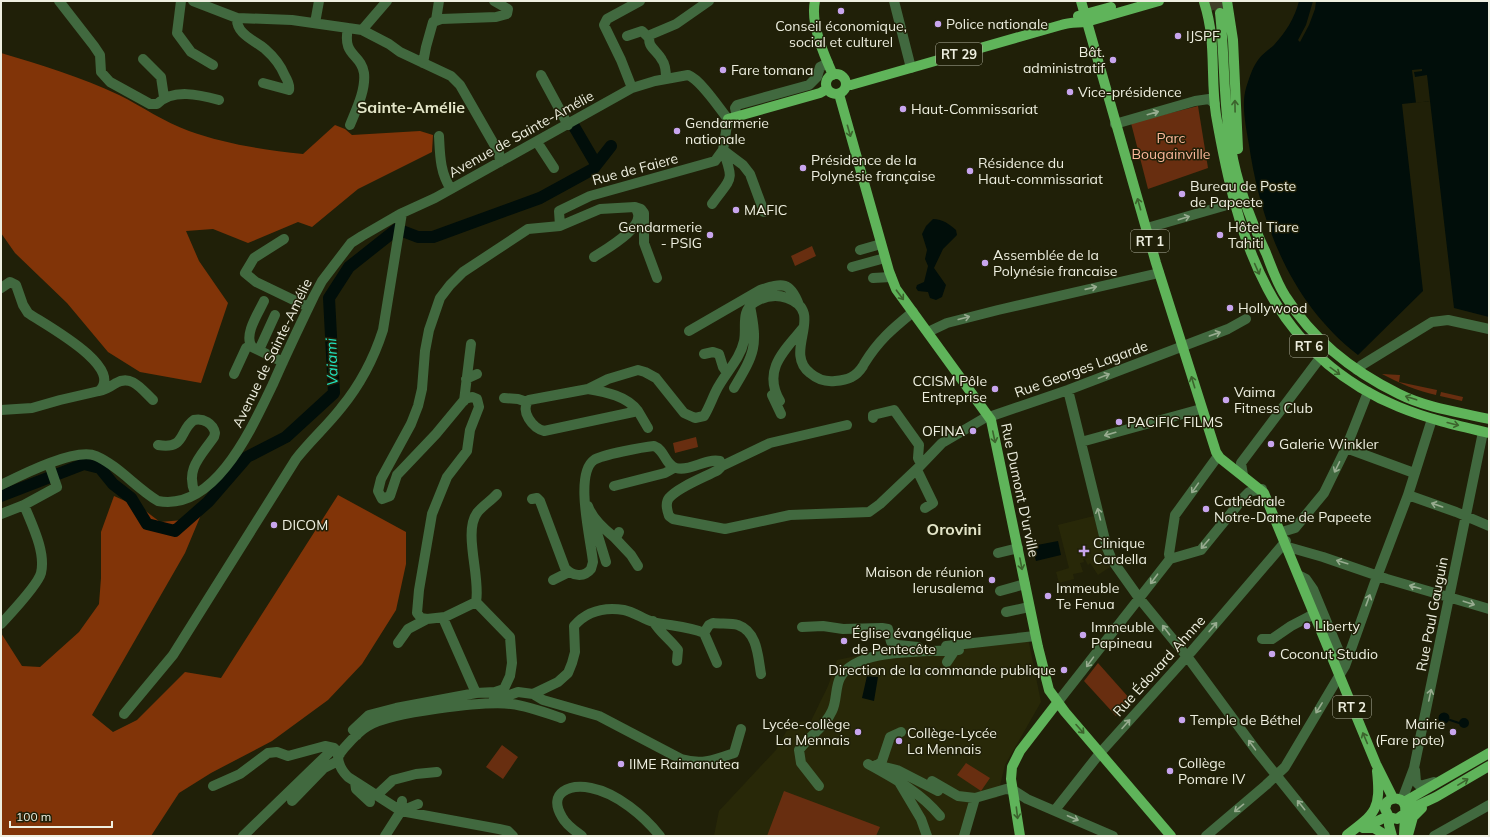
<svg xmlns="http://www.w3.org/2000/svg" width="1490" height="837" viewBox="0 0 1490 837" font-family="Mulish,sans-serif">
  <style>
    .built { fill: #282808 }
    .green { fill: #682e10 }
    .forest { fill: #813408 }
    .water { fill: #010e0a }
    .pier { fill: #202008 }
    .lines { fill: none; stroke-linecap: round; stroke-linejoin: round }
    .stream { stroke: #010e0a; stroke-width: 2 }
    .river { stroke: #010e0a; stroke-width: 12 }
    .major-tunnel { stroke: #3f3f28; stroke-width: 10; stroke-dasharray: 10 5; stroke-linecap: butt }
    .minor { stroke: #41693f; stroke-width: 10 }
    .major { stroke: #5fb45a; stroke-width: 10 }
    .oneway { stroke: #3c632d }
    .oneway2 { stroke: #98ac90 }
    .poi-dot { fill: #c8a5ee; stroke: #202008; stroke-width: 1.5 }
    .labels { text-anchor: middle; stroke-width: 3; stroke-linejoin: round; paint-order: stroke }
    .shield { fill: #202008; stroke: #b0b19f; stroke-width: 1 }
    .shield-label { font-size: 13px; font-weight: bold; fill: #eeefe0 }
    .poi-label { font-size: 14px; fill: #eeefe0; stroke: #202008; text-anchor: start }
    .street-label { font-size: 14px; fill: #eeefe0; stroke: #202008 }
    .park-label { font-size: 14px; fill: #fcb89b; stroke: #202008 }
    .water-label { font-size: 15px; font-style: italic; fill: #21e0bd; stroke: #202008 }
    .quarter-label { font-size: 16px; font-weight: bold; fill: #e3e5c8; stroke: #202008 }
  </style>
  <rect width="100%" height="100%" fill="#202008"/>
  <path class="built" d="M1094,516L1105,558L1110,567L1098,575L1090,563L1088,565L1085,559L1089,557L1083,559L1084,562L1080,563L1083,572L1073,574L1074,579L1059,583L1056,572L1069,568L1058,525Z
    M1028,638L1041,702L1005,765L997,798L976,800L964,836H714L719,811L776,750L791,723L811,721L828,686L837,660L861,655L931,651Z"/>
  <path class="green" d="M1198,106L1208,168L1148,189L1131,123Z
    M812,246L816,256L795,266L791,256Z
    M1382,374L1400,375L1399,382L1437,390L1436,395C1417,391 1399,383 1382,374Z
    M1441,392L1463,397L1462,401L1440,396Z
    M696,437L698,447L675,453L673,443Z
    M1098,663L1130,699L1116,716L1084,681Z
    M502,745L518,757L503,779L486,767Z
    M966,763L990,778L981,791L957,775Z
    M784,791L880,827L876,836H767Z"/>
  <path class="forest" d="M1,53C41,65 81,77 119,95C143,107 164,122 189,131C225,144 265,150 303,154L335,125L345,129L352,135L420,131L433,135L432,152L358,189L312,227L298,222L248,243L213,229L186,231L199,261L228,303L201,383L140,372L108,352L67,303L15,253L1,233Z
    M338,495L406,532V564L396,610L362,664L328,700L272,741L211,773L179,793L151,836H1V633L22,666L40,667L79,632L99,604L101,578V532L114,496L143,509L160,522L183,520L203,510L185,553L92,715L113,732L137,720L185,672L221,678Z"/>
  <path class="water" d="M1299,1H1489V317L1454,308L1430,101L1402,104L1423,291L1358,355C1292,304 1261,226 1249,145C1246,127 1241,105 1246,88C1249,79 1252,68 1258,60C1262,54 1269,50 1274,45C1285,33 1295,18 1299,1Z
    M933,219C943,219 949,224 956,230L957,235L943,249L934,268L946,285L942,297L936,300L930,298L928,292L918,291L916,288L917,285L924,282L928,266L925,259L927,250L922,234L926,226Z
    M1058,541L1061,555L1036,561L1032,546Z
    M867,676L878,677L874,701L862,698Z
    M1438.5 718a5.5 5.5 0 1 1 11 0a5.5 5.5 0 1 1-11 0Z
    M1459 723a5 5 0 1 1 10 0a5 5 0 1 1-10 0Z"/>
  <path class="pier" d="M1313,1H1316L1315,9L1309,25L1300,42L1298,40L1306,25Z
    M1422,69V71L1414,72L1415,77L1427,75L1430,101L1416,103L1412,70Z"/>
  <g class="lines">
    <path class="stream" d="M1450,720L1459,723"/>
    <path class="river" d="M572,123L596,164
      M1,496L84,464L100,468L113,484L131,498L147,524L175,531L208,502L247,457L286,437L334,393L329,298L349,267L397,229L418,237H433L540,198L593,169L611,146"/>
    <path class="major-tunnel" d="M1209,1L1213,14
      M1218,1L1220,13"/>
    <path class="minor" d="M59,1L94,46L100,55L101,72L110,82L150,104H157C173,88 200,95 219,100
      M181,1L177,33L191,52L213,65
      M193,1L237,18L292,20L362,30L389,44L400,52L451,76L460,85L499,153L500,162
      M894,1L911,68
      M237,18C236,34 254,40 265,49C273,56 281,66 285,76C288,81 290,85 289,90L263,83
      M436,20L439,1
      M315,23L319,1
      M348,28C342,57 361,53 364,73C366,90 356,110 350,125
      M362,30L387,1
      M627,36L642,31L649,38
      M143,59L161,77L164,97
      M423,63L426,47L433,22L441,19L496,17L507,14L508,9L494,1
      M541,75L568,125
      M666,79C666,73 666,65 662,60C657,50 646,47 650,35L676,24L709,1
      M632,88L621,60L604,25L607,19L640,1
      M737,117L735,108L737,105L809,85L817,77L820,67L828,63
      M1115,124L1195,101L1209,99L1215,104
      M439,136C440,155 440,173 451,189
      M537,142L554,168
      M723,150L743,165L750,174L764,212
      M712,204C731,177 735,183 723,150
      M1147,228L1234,203
      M284,239L254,258L245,273L256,282L308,307
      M860,250L881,244
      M594,257C606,249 646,227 637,211
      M852,267L885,258
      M873,278L891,277
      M1,288L10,282L16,285L23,305L28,313C42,323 126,367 99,391L60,400L32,408L1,410
      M264,301C259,312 243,335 252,347L283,362
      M689,331L760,290C783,283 790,281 799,305
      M928,332L947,323L998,310L1159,273
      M259,350L275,315
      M704,354L713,352L719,354L723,367L727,373
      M864,364C878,341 892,329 913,312
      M1357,370L1362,365L1432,322L1448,320L1489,329
      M234,374L246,348L250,346
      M466,379L477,374
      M734,388C755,353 758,346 750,306
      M588,389C606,392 627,396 638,411L544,431C533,428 519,411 529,400L588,389L608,379L638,370L645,372L656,378L684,413L695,418L704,416C709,408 712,399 716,391C724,374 740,360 744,341C747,327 740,311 755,302C765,296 776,294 787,298C827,312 782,351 810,373C817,379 826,382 835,381C848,380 856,377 863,366
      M1068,390L1107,548L1112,560L1139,598L1189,659L1256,750L1325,836
      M99,391C106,390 110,387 116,383C132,374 142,390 153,400
      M772,395L781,414
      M504,398L518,399L527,402
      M464,401L471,344
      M780,401C762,370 784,351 803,328
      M638,411L648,428
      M989,417L1068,390L1228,329L1246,319
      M873,418V415L894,410L919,445L918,458L921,464
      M1081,442L1201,409
      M158,445C186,450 179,430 194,420C203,418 213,423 215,433L214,437C201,456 185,469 195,493
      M1346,448L1414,473
      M722,466L770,443L847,425
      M917,470L933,503L925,508
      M1243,475L1241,463L1320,358
      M1,485C21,475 76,447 96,456C119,466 136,488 158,501C216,512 253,425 273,384C286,354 300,325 314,296L322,281L351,243L362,236L400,214L435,198L632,88L655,81L688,75C701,80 719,108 728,119L723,150L715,161L590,196L559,211L560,226
      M614,486L665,473L674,468
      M1408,495L1456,512L1489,526
      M532,499L537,498L540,501L565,568C572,576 584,578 591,569L593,562C591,540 574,474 594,460C601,455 643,447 654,446C665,450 665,465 676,468C690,472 705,458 720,461L722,466L718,470C705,477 678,487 669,498C665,503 667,510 669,516L673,519L725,529L790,515L869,512L880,504L919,467L942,443L988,416
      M588,506C592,518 604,529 614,537L617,536L619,532
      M1,514L24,505L57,487L49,464
      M589,525L598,536L606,562
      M1282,532L1295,528L1324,493L1346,448L1368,392
      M614,537L631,555L638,566
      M1288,547L1323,557L1387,579L1489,609
      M998,553L1018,548
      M1170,559L1201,550L1245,496L1249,492L1262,489
      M1170,559L1169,554L1175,515L1218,456
      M1300,576L1306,579L1313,589L1345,666
      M553,580L569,572
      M1000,591L1025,584
      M476,602C481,578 463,532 477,513C482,506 491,501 497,494
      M1006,612L1029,607
      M427,619L421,618L417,613L419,590L432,514L447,477L467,451L470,430L479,407L477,399L472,397L465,399L436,434L397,475L390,496L382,499L378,491L381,479L411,424L418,406L422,389L425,351L429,330L440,298L450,285L463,272L528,229L560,226L600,209L635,207L641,209L644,213V243L657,278
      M653,621C660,633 670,639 678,650L677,661
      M1,624C10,614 38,585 41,573C46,552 32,525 24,505
      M802,627L823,626L843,629L882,628L888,629L891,642L898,645L918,647
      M704,633L717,663
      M1262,639H1272L1291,626L1316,613
      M398,643L408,629L427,619L445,617L476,602
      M946,646L1035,636
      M947,662L955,650H959
      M476,693L495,692L504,689L510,676L512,663L510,637L476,602
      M533,694L543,700L599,716L681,759C702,765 714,760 734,753L741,729
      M493,701L518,692L533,694L558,682L568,673L572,663L575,652L574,626C587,611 605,607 624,610C634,612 643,619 653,622C670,626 688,626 704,633L709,625L713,623C721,624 731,623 738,625C758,632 758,658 761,674
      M1057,703L1170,559
      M124,714L173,655L296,459C310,441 327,426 341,408C360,385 374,358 383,330L402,213
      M357,735L353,730L369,715L396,708L476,693L443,618
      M868,764C895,779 920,792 940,816
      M876,765L897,770L938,791
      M878,765L882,761L890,737L901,732
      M1415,770L1416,782L1420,786L1434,782
      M932,781L958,796L975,798L1006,789L1013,790L1027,799L1113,836
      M355,782L356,789L370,802
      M899,782L921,819L927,836
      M213,786L240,774L268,753L277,752L288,756L325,746L334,748
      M819,786L801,763L799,750C809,736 825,727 832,711C837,701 835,688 840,678C857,647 924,653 955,650
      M377,795L393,780L416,774L437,772
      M1402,800L1414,768L1483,432
      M292,801L324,768L338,761
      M1055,810L1100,753L1191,652L1286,541
      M401,811L418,804
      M243,836L334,748L340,754
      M385,836L401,811L402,801
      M513,836L508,831L499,829L401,811L348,777C342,771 338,765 338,756C345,746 358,732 368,726C391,712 484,701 511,704C528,706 544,712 561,718
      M582,836C575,831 566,825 562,817C547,792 570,784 591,788C617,793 644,816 660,836
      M964,836L975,798
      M1206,836L1266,785L1285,767L1345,666L1375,582L1408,495L1432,419
      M1434,836L1489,805"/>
    <path class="major" d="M815,1C810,23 824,55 833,75
      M1081,1L1156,263L1216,452L1220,458L1264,493L1376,764L1393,798
      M1227,1L1233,40L1238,149
      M1204,2C1217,42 1210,76 1216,115C1238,241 1270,354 1399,407C1428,419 1459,426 1489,433
      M1220,13C1225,57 1223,103 1231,148C1237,185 1250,219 1266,253C1272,268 1277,284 1286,297C1313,340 1354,372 1399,394C1427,408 1459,412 1489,419
      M1078,16L1111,7
      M826 84a10 10 0 1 1 20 0a10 10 0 1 1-20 0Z
      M846,85H851L1061,25C1070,22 1077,23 1086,22L1159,1
      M839,94L889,271L896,289L991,420L1038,647L1049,690L1065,712L1171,836
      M728,119L820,93L827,89
      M1404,802L1489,753
      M1406,811L1436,797L1489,766
      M1404,814L1397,819L1389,817L1385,809L1387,802C1393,797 1403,797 1405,806C1406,811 1404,828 1404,836
      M1389,817V825L1392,836
      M1363,828L1388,816
      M1364,828H1374L1387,836
      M1347,835C1376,813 1381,809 1377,771
      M1408,835L1413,817L1422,808
      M1020,836L1011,779L1012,767L1020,751L1057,703"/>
  </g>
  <defs><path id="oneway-shaft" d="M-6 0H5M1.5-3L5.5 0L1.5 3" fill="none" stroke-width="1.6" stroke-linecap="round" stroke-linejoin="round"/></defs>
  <g class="oneway">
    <use href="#oneway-shaft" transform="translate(1235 106) rotate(-91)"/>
    <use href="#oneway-shaft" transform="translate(849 131) rotate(74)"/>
    <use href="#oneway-shaft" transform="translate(1139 204) rotate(-106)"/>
    <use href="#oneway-shaft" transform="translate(1257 269) rotate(66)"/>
    <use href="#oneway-shaft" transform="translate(900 295) rotate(53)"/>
    <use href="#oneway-shaft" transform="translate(1335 371) rotate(36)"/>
    <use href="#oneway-shaft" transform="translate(1193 382) rotate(-107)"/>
    <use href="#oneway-shaft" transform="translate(1411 398) rotate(-162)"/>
    <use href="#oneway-shaft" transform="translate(1453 424) rotate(14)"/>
    <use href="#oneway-shaft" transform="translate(994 437) rotate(78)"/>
    <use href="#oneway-shaft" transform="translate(1021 564) rotate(79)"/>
    <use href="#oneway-shaft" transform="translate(1080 729) rotate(48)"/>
    <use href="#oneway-shaft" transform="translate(1365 738) rotate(-113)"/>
    <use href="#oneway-shaft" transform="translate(1463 782) rotate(-31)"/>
    <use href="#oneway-shaft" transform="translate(1017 813) rotate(83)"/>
  </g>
  <g class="oneway2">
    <use href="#oneway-shaft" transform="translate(1153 113) rotate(-16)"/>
    <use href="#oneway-shaft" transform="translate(1184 218) rotate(-17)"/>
    <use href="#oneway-shaft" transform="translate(1091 288) rotate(-13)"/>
    <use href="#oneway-shaft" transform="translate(964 318) rotate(-15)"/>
    <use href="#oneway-shaft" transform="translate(1215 334) rotate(-19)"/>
    <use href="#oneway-shaft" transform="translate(1104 376) rotate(-21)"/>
    <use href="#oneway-shaft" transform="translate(1110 434) rotate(164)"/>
    <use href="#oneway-shaft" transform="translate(1337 467) rotate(116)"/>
    <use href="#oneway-shaft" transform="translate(1195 488) rotate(125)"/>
    <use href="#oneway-shaft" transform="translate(1437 505) rotate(-161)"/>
    <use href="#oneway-shaft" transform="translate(1099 514) rotate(-104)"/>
    <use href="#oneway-shaft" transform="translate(1205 544) rotate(131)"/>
    <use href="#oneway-shaft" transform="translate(1342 562) rotate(-163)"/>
    <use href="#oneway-shaft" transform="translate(1154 579) rotate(127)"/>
    <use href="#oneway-shaft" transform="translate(1415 587) rotate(-164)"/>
    <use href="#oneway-shaft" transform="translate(1368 600) rotate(-70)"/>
    <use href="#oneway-shaft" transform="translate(1469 603) rotate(18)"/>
    <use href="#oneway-shaft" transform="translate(1213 627) rotate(-50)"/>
    <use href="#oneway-shaft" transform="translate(1166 630) rotate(-127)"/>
    <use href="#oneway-shaft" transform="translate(1090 662) rotate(126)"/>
    <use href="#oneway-shaft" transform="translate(1430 695) rotate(-78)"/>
    <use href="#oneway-shaft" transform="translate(1319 708) rotate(122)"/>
    <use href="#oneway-shaft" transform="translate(1126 724) rotate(-48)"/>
    <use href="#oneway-shaft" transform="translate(1252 745) rotate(-126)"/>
    <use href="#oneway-shaft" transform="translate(1301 805) rotate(-129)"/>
    <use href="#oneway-shaft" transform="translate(1239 808) rotate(141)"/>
    <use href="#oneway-shaft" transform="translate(1073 818) rotate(23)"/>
  </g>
  <g class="poi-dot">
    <circle cx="841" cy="11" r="4"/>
    <circle cx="938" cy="24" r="4"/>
    <circle cx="1178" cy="36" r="4"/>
    <circle cx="1113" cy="60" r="4"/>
    <circle cx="723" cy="70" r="4"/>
    <circle cx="1070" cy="92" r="4"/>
    <circle cx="903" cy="109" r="4"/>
    <circle cx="677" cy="131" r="4"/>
    <circle cx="803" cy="168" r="4"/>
    <circle cx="970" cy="171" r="4"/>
    <circle cx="1182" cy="194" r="4"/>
    <circle cx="736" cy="210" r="4"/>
    <circle cx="710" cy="235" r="4"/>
    <circle cx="1220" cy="235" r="4"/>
    <circle cx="985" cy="263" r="4"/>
    <circle cx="1230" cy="308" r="4"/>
    <circle cx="995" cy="389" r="4"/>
    <circle cx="1226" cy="400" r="4"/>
    <circle cx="1119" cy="422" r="4"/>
    <circle cx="973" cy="431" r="4"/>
    <circle cx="1271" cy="444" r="4"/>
    <circle cx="1206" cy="509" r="4"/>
    <circle cx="274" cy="525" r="4"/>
    <path d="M1082 545h4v4h4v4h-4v4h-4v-4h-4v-4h4z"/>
    <circle cx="992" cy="580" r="4"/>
    <circle cx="1048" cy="596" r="4"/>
    <circle cx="1307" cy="626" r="4"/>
    <circle cx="1083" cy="635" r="4"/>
    <circle cx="844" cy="641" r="4"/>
    <circle cx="1272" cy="654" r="4"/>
    <circle cx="1064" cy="670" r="4"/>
    <circle cx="1182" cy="720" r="4"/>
    <circle cx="858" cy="732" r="4"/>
    <circle cx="1453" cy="732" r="4"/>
    <circle cx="899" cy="741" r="4"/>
    <circle cx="621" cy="764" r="4"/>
    <circle cx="1170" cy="771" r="4"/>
  </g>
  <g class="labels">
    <g class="shield">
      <rect x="936" y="43" width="46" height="22" rx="3"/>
      <rect x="1131" y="230" width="38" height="22" rx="3"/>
      <rect x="1290" y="335" width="38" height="22" rx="3"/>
      <rect x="1333" y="696" width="38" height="22" rx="3"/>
    </g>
    <g class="shield-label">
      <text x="959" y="59">RT 29</text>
      <text x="1150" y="246">RT 1</text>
      <text x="1309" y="351">RT 6</text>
      <text x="1352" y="712">RT 2</text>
    </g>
    <g class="poi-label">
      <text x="946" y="29">Police nationale</text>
      <text x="841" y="31" text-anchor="middle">Conseil économique,<tspan x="841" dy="16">social et culturel</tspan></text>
      <text x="1186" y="41">IJSPF</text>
      <text x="1105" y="57" text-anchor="end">Bât.<tspan x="1105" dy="16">administratif</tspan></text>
      <text x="731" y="75">Fare tomana</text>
      <text x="1078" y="97">Vice-présidence</text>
      <text x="911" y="114">Haut-Commissariat</text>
      <text x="685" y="128">Gendarmerie<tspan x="685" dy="16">nationale</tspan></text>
      <text x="811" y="165">Présidence de la<tspan x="811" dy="16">Polynésie française</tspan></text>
      <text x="978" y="168">Résidence du<tspan x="978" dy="16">Haut-commissariat</tspan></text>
      <text x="1190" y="191">Bureau de Poste<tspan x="1190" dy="16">de Papeete</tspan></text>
      <text x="744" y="215">MAFIC</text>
      <text x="702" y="232" text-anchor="end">Gendarmerie<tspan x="702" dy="16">- PSIG</tspan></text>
      <text x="1228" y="232">Hôtel Tiare<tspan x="1228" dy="16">Tahiti</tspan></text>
      <text x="993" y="260">Assemblée de la<tspan x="993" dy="16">Polynésie francaise</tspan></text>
      <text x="1238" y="313">Hollywood</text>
      <text x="987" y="386" text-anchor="end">CCISM Pôle<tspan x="987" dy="16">Entreprise</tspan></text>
      <text x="1234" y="397">Vaima<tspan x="1234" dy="16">Fitness Club</tspan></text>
      <text x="1127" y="427">PACIFIC FILMS</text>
      <text x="965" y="436" text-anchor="end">OFINA</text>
      <text x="1279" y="449">Galerie Winkler</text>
      <text x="1214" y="506">Cathédrale<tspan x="1214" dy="16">Notre-Dame de Papeete</tspan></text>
      <text x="282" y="530">DICOM</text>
      <text x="1093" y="548">Clinique<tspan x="1093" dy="16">Cardella</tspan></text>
      <text x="984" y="577" text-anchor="end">Maison de réunion<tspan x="984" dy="16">Ierusalema</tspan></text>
      <text x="1056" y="593">Immeuble<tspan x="1056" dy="16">Te Fenua</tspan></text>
      <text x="1315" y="631">Liberty</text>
      <text x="1091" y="632">Immeuble<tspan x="1091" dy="16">Papineau</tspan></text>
      <text x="852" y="638">Église évangélique<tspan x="852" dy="16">de Pentecôte</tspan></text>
      <text x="1280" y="659">Coconut Studio</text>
      <text x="1056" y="675" text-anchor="end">Direction de la commande publique</text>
      <text x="1190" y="725">Temple de Béthel</text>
      <text x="850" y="729" text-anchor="end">Lycée-collège<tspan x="850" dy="16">La Mennais</tspan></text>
      <text x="1445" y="729" text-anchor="end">Mairie<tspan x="1445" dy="16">(Fare pote)</tspan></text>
      <text x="907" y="738">Collège-Lycée<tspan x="907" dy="16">La Mennais</tspan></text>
      <text x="1178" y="768">Collège<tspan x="1178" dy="16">Pomare IV</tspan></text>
      <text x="629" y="769">IIME Raimanutea</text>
    </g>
    <g class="street-label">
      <text transform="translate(521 134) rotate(-29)" y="5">Avenue de Sainte-Amélie</text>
      <text transform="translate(635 169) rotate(-15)" y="5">Rue de Faiere</text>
      <text transform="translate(272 353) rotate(-64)" y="5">Avenue de Sainte-Amélie</text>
      <text transform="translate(1081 369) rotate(-20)" y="5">Rue Georges Lagarde</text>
      <text transform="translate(1020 490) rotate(78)" y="5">Rue Dumont D'urville</text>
      <text transform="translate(1432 614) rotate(-79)" y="5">Rue Paul Gauguin</text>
      <text transform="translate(1159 666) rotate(-48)" y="5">Rue Édouard Ahnne</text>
    </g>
    <g class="park-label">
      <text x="1171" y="143">Parc<tspan x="1171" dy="16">Bougainville</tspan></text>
    </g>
    <g class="water-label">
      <text transform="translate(332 362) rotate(-92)" y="5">Vaiami</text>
    </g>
    <g class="quarter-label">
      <text x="411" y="113">Sainte-Amélie</text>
      <text x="954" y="535">Orovini</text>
    </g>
  </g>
  <rect width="1490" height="837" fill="none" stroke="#eeefe0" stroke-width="4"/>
  <path d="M10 821v6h102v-6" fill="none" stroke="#eeefe0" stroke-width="2"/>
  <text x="16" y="821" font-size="12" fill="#eeefe0" stroke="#202008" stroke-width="3" paint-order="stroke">100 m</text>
</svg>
